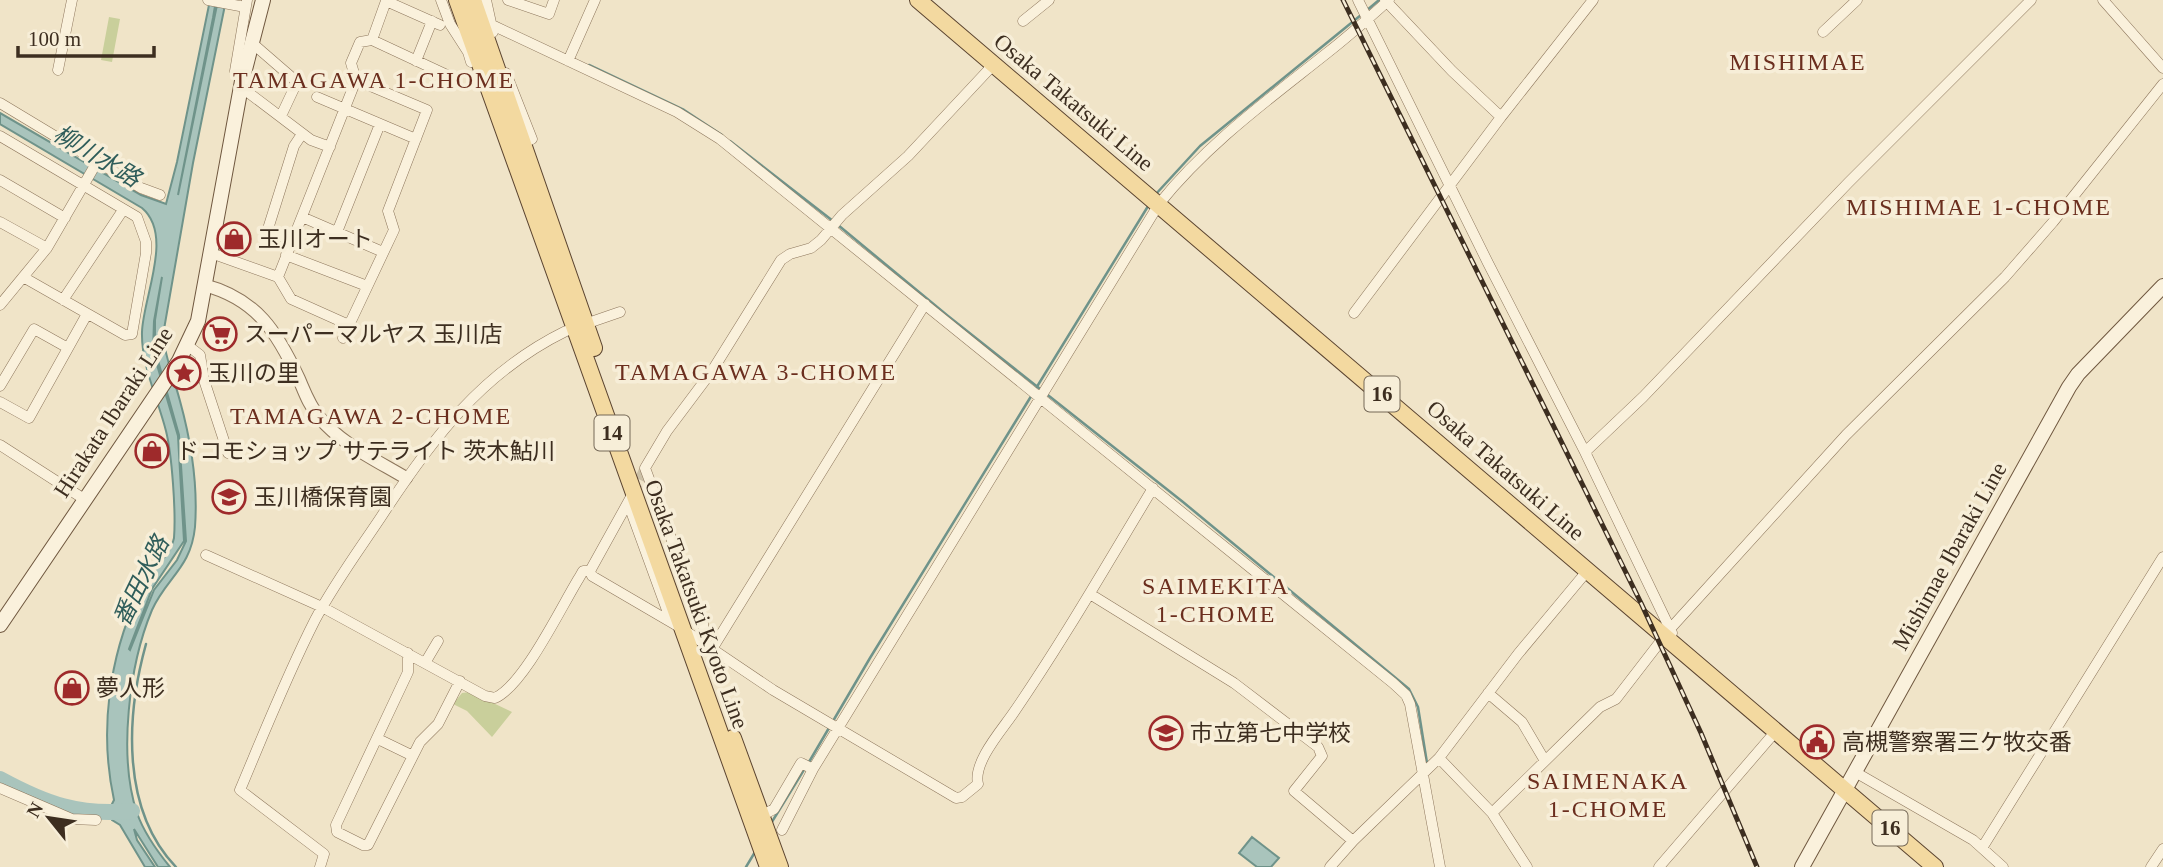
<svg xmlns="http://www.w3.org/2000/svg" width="2163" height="867" viewBox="0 0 2163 867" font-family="'Times New Roman','Noto Sans JP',serif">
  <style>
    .green { fill: #c9cf9b }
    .water { fill: #a9c4bc; stroke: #6f938a; stroke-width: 2; fill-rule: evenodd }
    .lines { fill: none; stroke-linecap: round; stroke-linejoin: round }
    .stream { stroke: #6f938a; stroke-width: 2.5 }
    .river { stroke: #a9c4bc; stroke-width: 16 }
    .minor-tunnel { stroke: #ccc0a6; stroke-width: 10; stroke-dasharray: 10 5; stroke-linecap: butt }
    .minor-casing { stroke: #8d765c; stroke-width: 11 }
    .tertiary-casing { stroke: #8d765c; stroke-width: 14 }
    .secondary-casing { stroke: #6f573f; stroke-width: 16 }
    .primary-casing { stroke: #5b4430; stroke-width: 18 }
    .minor { stroke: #faf1dc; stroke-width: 10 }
    .tertiary { stroke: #faf1dc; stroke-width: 12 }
    .secondary { stroke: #faf1dc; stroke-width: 14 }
    .primary { stroke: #f3d9a0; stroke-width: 16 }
    .rail-casing { stroke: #3d2e20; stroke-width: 5 }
    .rail { stroke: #f7eed8; stroke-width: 2.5; stroke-dasharray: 8; stroke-linecap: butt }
    .labels { text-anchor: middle; stroke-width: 7; stroke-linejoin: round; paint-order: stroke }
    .shield { fill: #f7eed8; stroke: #756857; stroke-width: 2 }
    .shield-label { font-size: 21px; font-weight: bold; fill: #3d2e20 }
    .street-label { font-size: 23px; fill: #3d2e20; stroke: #f7eed8 }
    .poi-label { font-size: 23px; fill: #3d2e20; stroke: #f7eed8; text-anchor: start }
    .neighbourhood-label { font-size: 24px; letter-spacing: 2px; fill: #6b2e1e; stroke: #f7eed8 }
    .water-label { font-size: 24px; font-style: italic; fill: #2f5d5a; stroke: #f7eed8 }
  </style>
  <rect width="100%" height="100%" fill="#f0e4c8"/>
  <path class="green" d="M109,17L120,19L112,62L101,60Z
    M470,692L512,712L492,737L467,711L453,704L462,693Z"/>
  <path class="water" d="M210,0H216L213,18L178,195L218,0H226L193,163L163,335C165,358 174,378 180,401C191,441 198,486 195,527C191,568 167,577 152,610C129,665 118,756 137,813C144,833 157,851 170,867H158L134,829L137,840L155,867H145L120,825L112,820L113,810L111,806L114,800C99,731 109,658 138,595C147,574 170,557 174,538C176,512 172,455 166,431C158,399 141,365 142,332C143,297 174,235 142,208L0,124V113L141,195L166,204L177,162ZM162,277L155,320V350L179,435L186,541L177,560L154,590L130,650L129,649L152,589L184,541L178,436L153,351L154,321Z
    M1252,837L1279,858L1271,867H1257L1239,853Z"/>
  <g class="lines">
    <path class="stream" d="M1366,11L1379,0
      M589,65L684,110L722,135
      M730,141L833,221
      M1155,195L1200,146L1361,15
      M838,225L948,316L1183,502L1409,689L1418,707L1427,763
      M146,644C126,716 121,810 176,867
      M809,762L870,658L1150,203
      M770,825L805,768
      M746,867L755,852"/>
    <path class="river" d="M0,779C46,804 79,816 132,811"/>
    <path class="minor-tunnel" d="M633,493L645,468"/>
    <defs>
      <path id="minor" d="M208,0L245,7
        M441,0L450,24L468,52L471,62
        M486,0L493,32
        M508,0L549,14L554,0
        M1358,0L1488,263L1585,452L1672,633
        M1385,0L1452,71L1501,117
        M2103,0L2163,68
        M1023,21L1049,0
        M492,25L677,112L720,139L1393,683L1406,695L1410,704L1440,867
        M1823,32L1857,0
        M372,40L386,1L440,25
        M252,43L297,82L281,116
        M416,61L432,21
        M568,61L595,0
        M58,70L72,0
        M506,73L532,139L527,141
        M356,80L351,63L360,42L372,40L447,75
        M242,81L235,71L247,0
        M241,87L311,140L330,147
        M317,97L416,139
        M0,103L141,188L160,195
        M0,136L137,217L146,242V253L132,334L125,335L23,277
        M0,180L65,218
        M302,217L383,252
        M0,222L47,248
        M337,232L380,124
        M293,240L267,232L294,146L302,134
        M211,253L278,277L291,299L349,325
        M286,255L367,286
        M278,277L356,80L427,110L388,211L394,230L343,338
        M63,300L123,210
        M0,305L47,248L97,162
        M1354,313L1501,117L1593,0
        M591,322L620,312
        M187,345L200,355L204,380L228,453
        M0,386L34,329L68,348
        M0,402L29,418L87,314
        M0,445L84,499
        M1585,452L1643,397L1848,183L2031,0
        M628,503L671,621
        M206,555L322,607L485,696L495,698C524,685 561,607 579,578L583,571H590L631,497
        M590,571L592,576L681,628L773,690L956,798L962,797L978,784C973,763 1000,732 1012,715C1063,641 1107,564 1153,488
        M1090,594L1234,683L1318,747L1322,756L1294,791L1353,841
        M706,646L703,624L645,468L667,431L712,371L781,260L790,254L811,248L821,240L842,215L908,156L994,64
        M712,649L925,304
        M408,653V672L336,825L337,832L363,845H368L420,742L438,724L460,681
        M425,663L438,641
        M1488,693L1522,722L1545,761
        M378,739L413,756
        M1439,758L1492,813L1527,867
        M1855,772L1973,840L2003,867
        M0,788L72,819L96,820
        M1492,813L1600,707L1616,699L1670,629L1846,435L2005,277L2053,222L2163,84
        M761,816L774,809L801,763L813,769
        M782,830L813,769L1159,204C1207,144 1268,100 1327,53C1349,36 1369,18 1389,0
        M1982,848L2163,557
        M320,867L324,854L240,790C264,733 287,675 315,620C334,584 359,550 381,517C431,440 482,372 566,331
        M1330,867L1353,841L1439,758L1518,654L1588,570
        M1659,867L1776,731
        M2151,867L2163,849"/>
      <path id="tertiary" d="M204,285C257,299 277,332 299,379C305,393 309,405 319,417C341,444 376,460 406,478"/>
      <path id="secondary" d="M0,625L179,361L198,321L242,81L263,0
        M1802,867L2069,387L2078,374L2163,286"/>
      <path id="primary" d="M457,0L768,867
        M473,0L594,348
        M918,0L1935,867
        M733,738L780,867"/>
    </defs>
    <use href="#minor" class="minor-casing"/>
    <use href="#tertiary" class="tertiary-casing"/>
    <use href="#secondary" class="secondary-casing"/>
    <use href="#primary" class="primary-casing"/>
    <use href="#minor" class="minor"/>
    <use href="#tertiary" class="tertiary"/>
    <use href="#secondary" class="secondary"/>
    <use href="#primary" class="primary"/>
    <defs>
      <path id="rail" d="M1343,0L1641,603L1701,733L1757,867"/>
    </defs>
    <use href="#rail" class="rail-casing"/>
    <use href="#rail" class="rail"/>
  </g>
  <defs>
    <symbol id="shop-ring" viewBox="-11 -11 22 22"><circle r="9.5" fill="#f7eed8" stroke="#9e2a2b" stroke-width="1.5"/><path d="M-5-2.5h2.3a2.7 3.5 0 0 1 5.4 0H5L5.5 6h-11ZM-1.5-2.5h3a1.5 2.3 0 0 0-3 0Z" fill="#9e2a2b"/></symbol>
    <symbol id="supermarket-ring" viewBox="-11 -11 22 22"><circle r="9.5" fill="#f7eed8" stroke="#9e2a2b" stroke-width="1.5"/><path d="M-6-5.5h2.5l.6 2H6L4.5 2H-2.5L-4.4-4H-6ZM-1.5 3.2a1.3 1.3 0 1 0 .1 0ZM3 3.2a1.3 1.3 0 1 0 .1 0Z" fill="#9e2a2b"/></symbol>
    <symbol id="sight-ring" viewBox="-11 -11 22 22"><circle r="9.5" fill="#f7eed8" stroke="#9e2a2b" stroke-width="1.5"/><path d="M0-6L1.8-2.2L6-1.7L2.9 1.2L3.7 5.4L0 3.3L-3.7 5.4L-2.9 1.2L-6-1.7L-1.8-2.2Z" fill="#9e2a2b"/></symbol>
    <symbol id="school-ring" viewBox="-11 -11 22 22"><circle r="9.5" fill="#f7eed8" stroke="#9e2a2b" stroke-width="1.5"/><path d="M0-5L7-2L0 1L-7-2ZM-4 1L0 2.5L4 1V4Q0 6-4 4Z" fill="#9e2a2b"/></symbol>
    <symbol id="civic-ring" viewBox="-11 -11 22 22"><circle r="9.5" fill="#f7eed8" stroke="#9e2a2b" stroke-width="1.5"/><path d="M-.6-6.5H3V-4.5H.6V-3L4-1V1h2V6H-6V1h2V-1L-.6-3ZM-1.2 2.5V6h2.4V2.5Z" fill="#9e2a2b"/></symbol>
  </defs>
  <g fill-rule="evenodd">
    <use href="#shop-ring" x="215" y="220" width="38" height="38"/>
    <use href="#supermarket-ring" x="201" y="315" width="38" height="38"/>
    <use href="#sight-ring" x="165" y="354" width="38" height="38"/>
    <use href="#shop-ring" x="133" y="432" width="38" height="38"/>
    <use href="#school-ring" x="210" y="478" width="38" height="38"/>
    <use href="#shop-ring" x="53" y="669" width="38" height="38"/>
    <use href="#school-ring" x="1147" y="714" width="38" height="38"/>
    <use href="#civic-ring" x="1798" y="723" width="38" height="38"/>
  </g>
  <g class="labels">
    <g class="shield">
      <rect x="1364.5" y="376.5" width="35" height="35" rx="5"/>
      <rect x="594.5" y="415.5" width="35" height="35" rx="5"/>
      <rect x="1872.5" y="810.5" width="35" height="35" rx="5"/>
    </g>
    <g class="shield-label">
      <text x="1382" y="401">16</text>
      <text x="612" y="440">14</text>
      <text x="1890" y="835">16</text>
    </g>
    <g class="street-label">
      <text transform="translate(1074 102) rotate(40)" y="8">Osaka Takatsuki Line</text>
      <text transform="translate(113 412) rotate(-57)" y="8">Hirakata Ibaraki Line</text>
      <text transform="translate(1506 470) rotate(41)" y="8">Osaka Takatsuki Line</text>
      <text transform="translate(1949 556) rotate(-61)" y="8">Mishimae Ibaraki Line</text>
      <text transform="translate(697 604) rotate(70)" y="8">Osaka Takatsuki Kyoto Line</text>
    </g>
    <g class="poi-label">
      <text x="258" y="247">玉川オート</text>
      <text x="244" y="342">スーパーマルヤス 玉川店</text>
      <text x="208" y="381">玉川の里</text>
      <text x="176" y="459">ドコモショップ サテライト 茨木鮎川</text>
      <text x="254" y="505">玉川橋保育園</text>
      <text x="96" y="696">夢人形</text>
      <text x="1190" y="741">市立第七中学校</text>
      <text x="1842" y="750">高槻警察署三ケ牧交番</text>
    </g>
    <g class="neighbourhood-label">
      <text x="1798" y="70">MISHIMAE</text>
      <text x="374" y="88">TAMAGAWA 1-CHOME</text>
      <text x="1979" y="215">MISHIMAE 1-CHOME</text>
      <text x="756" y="380">TAMAGAWA 3-CHOME</text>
      <text x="371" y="424">TAMAGAWA 2-CHOME</text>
      <text x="1216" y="594">SAIMEKITA<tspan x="1216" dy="28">1-CHOME</tspan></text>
      <text x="1608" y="789">SAIMENAKA<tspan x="1608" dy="28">1-CHOME</tspan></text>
    </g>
    <g class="water-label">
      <text transform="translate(97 156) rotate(31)" y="8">柳川水路</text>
      <text transform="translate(141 581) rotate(-64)" y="8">番田水路</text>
    </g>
  </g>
  <g transform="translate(49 818) rotate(300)" stroke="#f7eed8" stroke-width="5" paint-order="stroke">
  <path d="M0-5L12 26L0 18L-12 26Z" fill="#3d2e20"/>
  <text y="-10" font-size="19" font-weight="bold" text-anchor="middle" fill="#3d2e20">N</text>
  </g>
  <path d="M18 46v10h136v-10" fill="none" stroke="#3d2e20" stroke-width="3.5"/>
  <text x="28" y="46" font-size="21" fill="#3d2e20" stroke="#f7eed8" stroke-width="5" paint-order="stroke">100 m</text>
</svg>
